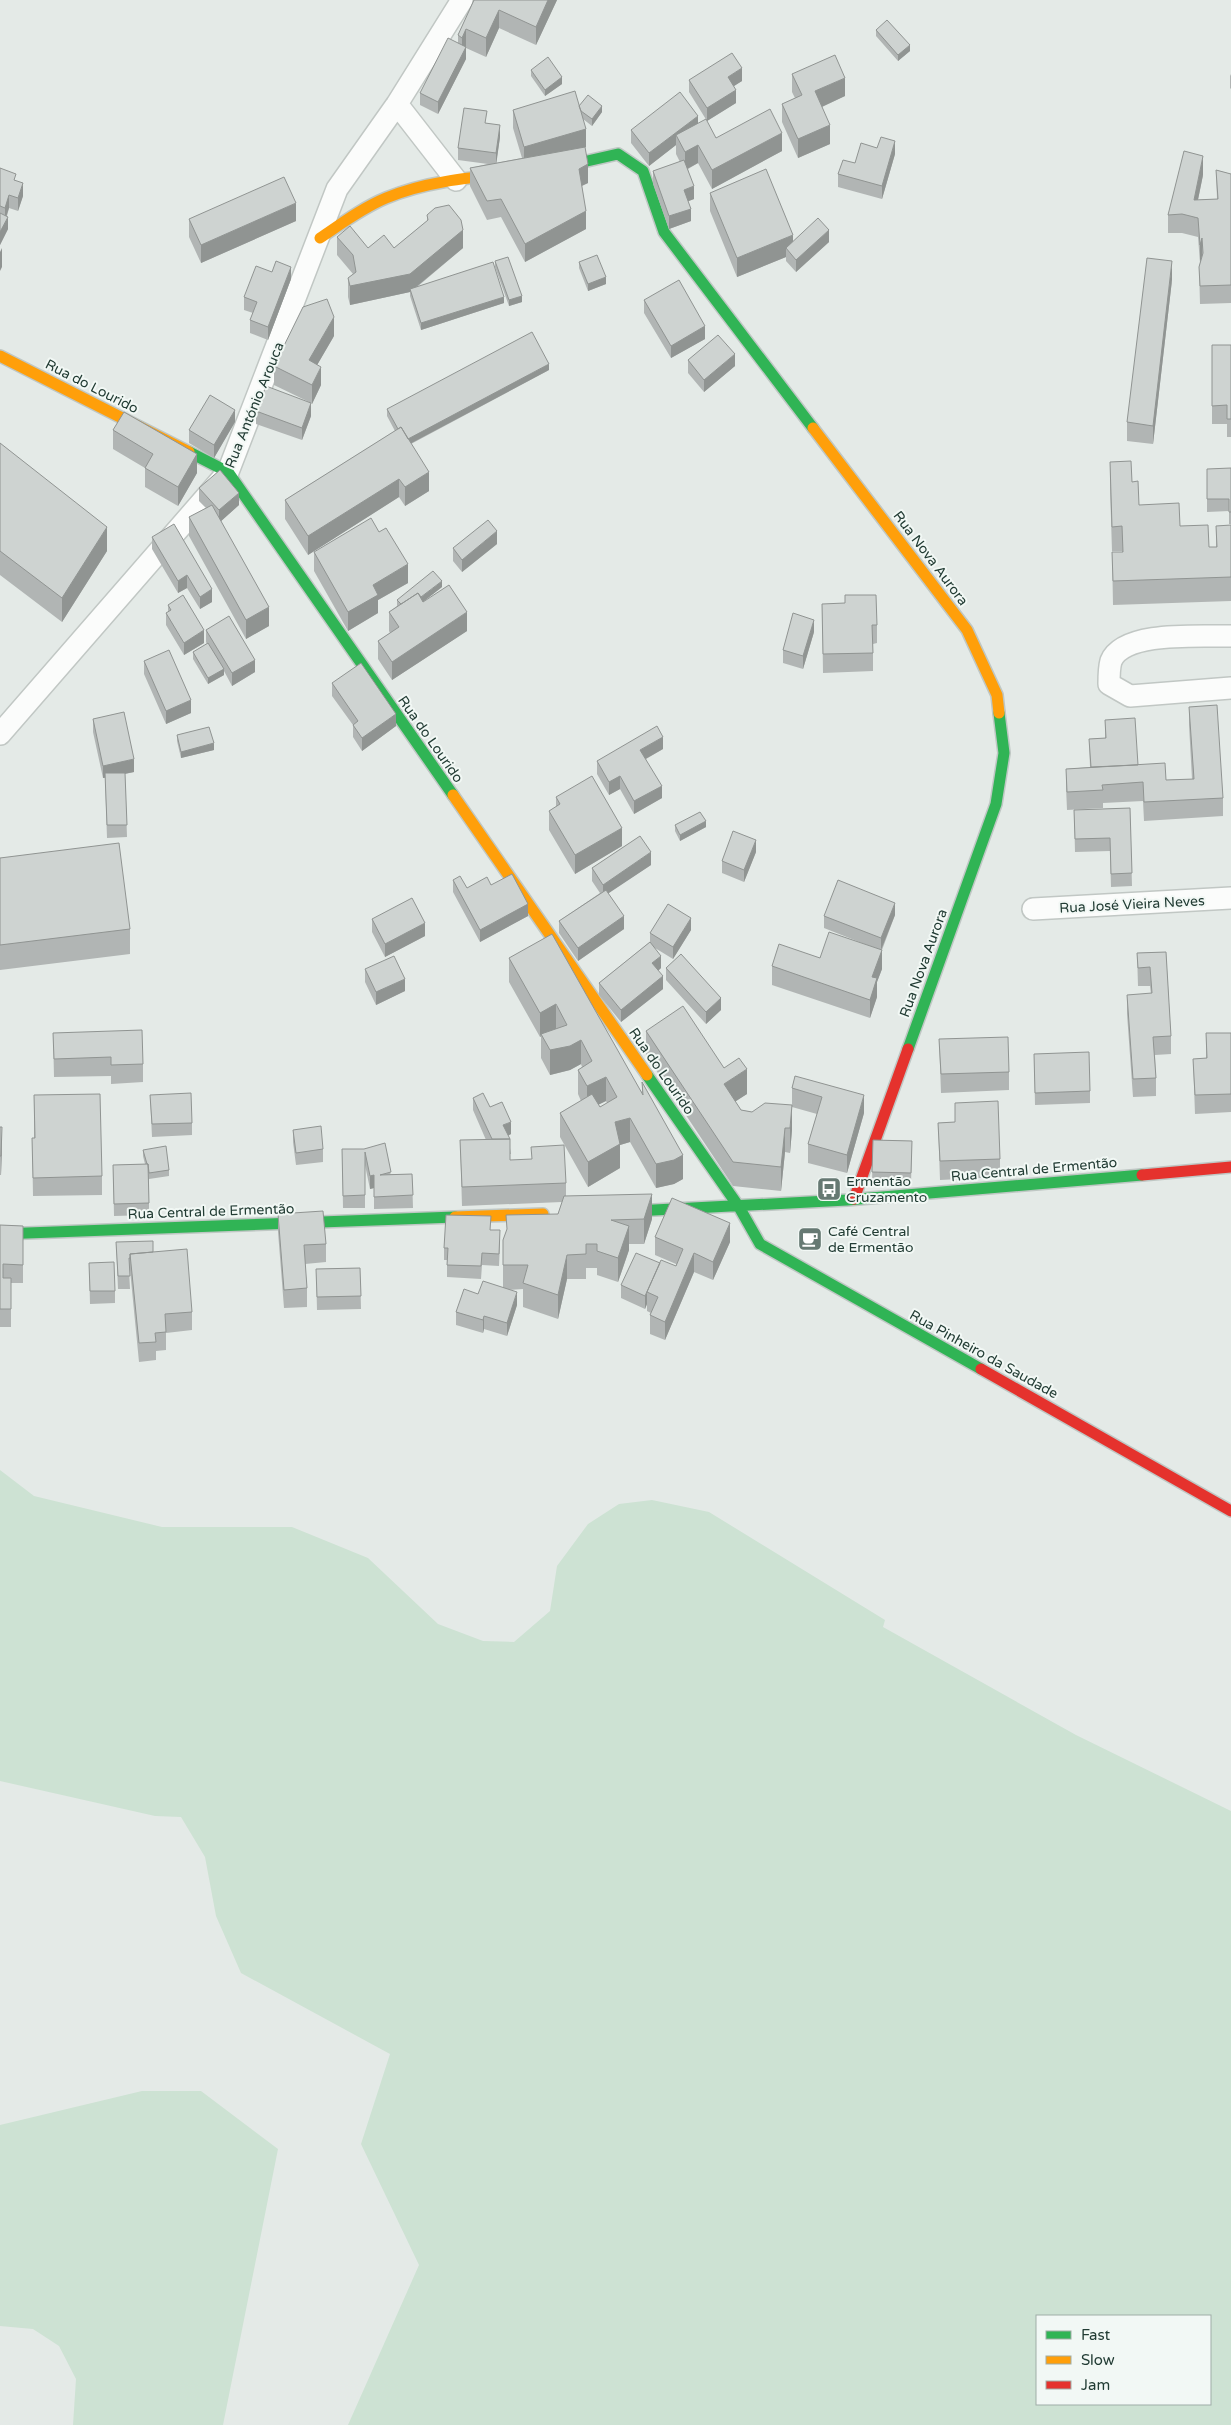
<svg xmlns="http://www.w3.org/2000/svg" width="1231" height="2425" viewBox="0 0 1231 2425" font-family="'Varela Round',sans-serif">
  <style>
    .green { fill: #cde2d3; fill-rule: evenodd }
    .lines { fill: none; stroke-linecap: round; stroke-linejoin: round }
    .street-casing { stroke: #c1c7c4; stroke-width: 24 }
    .fast-casing { stroke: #bfc7c4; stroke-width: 14 }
    .slow-casing { stroke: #bfc7c4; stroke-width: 14 }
    .jam-casing { stroke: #bfc7c4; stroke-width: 14 }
    .street { stroke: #fbfcfb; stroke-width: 21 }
    .fast { stroke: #30b455; stroke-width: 11 }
    .slow { stroke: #ff9f0a; stroke-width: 11 }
    .jam { stroke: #e5322d; stroke-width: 11 }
    .wall { fill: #b1b5b4; fill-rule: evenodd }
    .shaded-wall { fill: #909492 }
    .building { fill: #ced3d1; stroke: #909492 }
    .labels { text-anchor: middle; stroke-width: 4; stroke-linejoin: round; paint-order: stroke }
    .street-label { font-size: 14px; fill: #223c34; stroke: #f2f8f5 }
    .poi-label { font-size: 14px; fill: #223c34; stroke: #f2f8f5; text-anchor: start }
  </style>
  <rect width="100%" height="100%" fill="#e4eae7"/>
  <path class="green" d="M0,1470L34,1496L162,1527H292L368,1558L438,1624L483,1641L514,1642L550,1611L557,1566L588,1524L619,1504L652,1500L709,1512L885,1620L883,1627L1076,1735L1231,1811V2425H348L419,2265L361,2144L390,2054L241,1973L216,1916L205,1857L181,1817L155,1816L0,1781ZM1210,2316V2404H1037V2316Z
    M142,2091H201L278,2149L223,2425H73L76,2379L59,2346L33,2329L0,2326V2125Z"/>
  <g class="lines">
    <defs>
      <path id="street" d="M397,104L456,180
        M1231,636C1202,637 1124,630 1111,661C1109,668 1109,678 1109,684L1130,696L1231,688
        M0,734L228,472L337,189L397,104L462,0
        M1033,909L1231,898"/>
      <path id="fast" d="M552,169L618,154L643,171L664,232L813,428
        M189,452L228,472L453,795
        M908,1049L996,804L1004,753L999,713
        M647,1075L739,1207L760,1244L981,1369
        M616,1212L847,1200L1142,1175
        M0,1234L455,1217"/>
      <path id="slow" d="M320,238C341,224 362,208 386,198C424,182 466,178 507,174
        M0,356L189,452
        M813,428L967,630L997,695L999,713
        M453,795L647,1075
        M455,1217L543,1214"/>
      <path id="jam" d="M1142,1175L1231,1167
        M854,1199L908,1049
        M981,1369L1231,1511"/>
    </defs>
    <use href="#street" class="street-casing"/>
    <use href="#fast" class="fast-casing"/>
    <use href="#slow" class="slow-casing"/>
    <use href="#jam" class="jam-casing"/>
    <use href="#street" class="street"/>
    <use href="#fast" class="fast"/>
    <use href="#slow" class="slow"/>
    <use href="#jam" class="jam"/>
  </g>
  <path class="wall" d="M474,0H557L536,45L499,28L486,57L466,48V59L438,114L420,105V93L458,42V35Z
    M876,30L910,51L898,61L876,36Z
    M531,70L562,84L545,96L531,76Z
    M792,74L845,96L822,107L830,144L798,158L782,122V104L795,98L792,92Z
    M1231,74V89L1230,88V76Z
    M689,80L742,81L733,86L736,103L707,121L689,92Z
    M579,106L602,112L592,126L583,119L586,147H585L588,183L582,186L586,229L525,262L501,217L487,220L470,186V168L488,164L458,160V148L487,123L500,137L496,163L522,158L513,128V110Z
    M698,124L716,138L782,151L712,189L698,163L688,169L694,199L688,201L691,221L669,229L653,184V171L680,162L676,154V145L649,166L631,143V130Z
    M895,154L882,199L838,187V174L855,163Z
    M0,168L16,181L23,196L18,211L9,208L7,216L8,229L0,245Z
    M1216,170L1231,174V303L1200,304L1199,267L1201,259L1200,263L1198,237L1182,233H1168V215L1203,175L1198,200L1217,199Z
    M710,193L793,241L829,242L796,272L786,261V257L737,277L710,211Z
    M427,215L463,248L417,287L504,303L421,330L410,296V292L350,305L348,297V278L353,274L337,255V237L368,248H394L427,221Z
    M189,219L296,221L201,263L189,237Z
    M495,261L522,302L509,306L495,267Z
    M579,262L606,284L588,291L579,268Z
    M291,279L268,340L250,333V320L253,313L244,310V297Z
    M1172,280L1153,444L1127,441V422Z
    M644,300L705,339L671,358L644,313Z
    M334,336L317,365L321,385L312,404L311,403V416L302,440L256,424V411L309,402L274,385V366Z
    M1212,345H1231V437H1227V424H1212Z
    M688,360L735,366L704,392L688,373Z
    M549,370L411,444L429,491L405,506L399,497L308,555L285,519V500L395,431L387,416V409Z
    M235,422L214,458L189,443V430Z
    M113,430L197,473L178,506L145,487V468L113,449Z
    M0,443L107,551L62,622L0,575Z
    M1110,462L1132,482L1139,505L1180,526L1209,547H1216V526L1231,525V601L1113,605L1112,552H1122V551H1112L1110,486Z
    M1231,468V524H1229V511L1207,512V482Z
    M199,488L239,505L221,521L269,626L246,639L189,536V517L206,508L199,501Z
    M152,537L212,602L200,609L187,588L178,593L152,549Z
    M497,544L462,572L453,561V548Z
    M314,552L408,583L378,600V613L348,631L314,571Z
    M442,587L423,602L467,631L392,680L378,659V641L390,633L389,631V612L397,606V600Z
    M822,604L877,625V643L873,644V671L823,673Z
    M168,605L204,643L184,655L166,625V613L168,612Z
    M206,630L255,672L232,686L224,671V675L208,684L193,659V652L207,644L206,642Z
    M814,632L803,669L783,663V650Z
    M144,661L191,713L166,724L144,674Z
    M332,683L396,726L362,751L353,737V725L332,696Z
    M1189,707L1223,798V816L1144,821L1143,801L1103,803V808L1067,810L1066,787V769L1090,767L1089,739L1105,738V720L1138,765L1166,780L1192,779L1189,725Z
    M93,719L134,772L125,774L127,837L107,838L105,778H103L93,732Z
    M177,735L214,750L181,758L177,741Z
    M663,749L646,759L662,798L634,814L620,789L609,795L597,774V761Z
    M556,797L622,846L575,874L549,830V811L556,807Z
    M1130,808L1132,886L1111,887L1110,851L1075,852L1074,810Z
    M675,825L706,827L680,841L675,831Z
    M756,852L744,882L722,873V861Z
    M0,858L130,929V954L0,970Z
    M651,865L608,893L624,929L578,961L559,933V921L600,893L592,881V868Z
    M453,880L467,888L491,885L528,916L480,942L453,892Z
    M895,915L882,950V969L877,982V997L870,1018L772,985V966L877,949L824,928V916Z
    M372,919L425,936L385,957L372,932Z
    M691,930L673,959L655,948L661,968L658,971L663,989L621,1022L599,995V983L650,942V933Z
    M1166,952L1171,1036V1054L1155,1055L1156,1078V1096L1133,1097L1127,1014V995L1151,994L1150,986H1138L1137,953Z
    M509,958L642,1092V1082L683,1179L674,1184L656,1188L630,1142L620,1145V1168L588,1187L560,1137V1113L581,1101L578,1094V1070L582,1067L581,1064L570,1070L550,1075L541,1058V1037H540L509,982ZM606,1101L607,1103L600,1107L598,1105Z
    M666,968L721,1010L706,1024L666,980Z
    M365,969L405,991L376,1005L365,982Z
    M646,1031L724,1068L747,1094L735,1101L741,1110L752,1112L792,1105V1088L795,1076L864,1113L847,1173L808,1163V1144L817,1114L792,1107V1130L790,1153L785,1152L781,1191L733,1186L646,1055Z
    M53,1033L143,1064V1082L111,1084V1076L54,1077Z
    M1206,1033H1231V1112L1195,1114L1193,1059L1206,1058Z
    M939,1039L1009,1072V1090L941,1093Z
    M1034,1054L1090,1091V1103L1035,1105Z
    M34,1095L102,1176V1195L33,1196L32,1138H34Z
    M150,1095L192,1123V1135L152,1137Z
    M473,1098L490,1107L511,1134L508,1136L511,1154H510V1160L566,1183V1196L652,1219L644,1244H629V1250L618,1282L597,1275V1268H586V1279H567L558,1319L523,1307V1289L508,1290L517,1305L507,1336L484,1329L483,1333L456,1325V1312L478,1294L503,1288V1240L558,1214L562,1202L462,1206L460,1140H486L473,1110Z
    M955,1103L1000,1159V1177L940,1180L938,1123L955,1122Z
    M0,1127L2,1145L1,1175H0Z
    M293,1130L323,1149V1162L296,1165L293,1142Z
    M873,1140L912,1141L911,1185L872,1184Z
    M342,1149H364L391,1174H412L413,1208L374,1209V1188L370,1189L365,1165V1208H343Z
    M143,1150L169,1170V1176L149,1179V1215L114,1216L113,1165L145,1164L143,1156Z
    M278,1214L326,1244V1262L305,1264L307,1288V1307L284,1308L278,1232Z
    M0,1225L23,1226V1283H11V1327H0Z
    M491,1230L500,1243L499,1266L482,1265L481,1279L447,1277V1260H444V1248Z
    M655,1237L730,1242L713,1280L694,1272L665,1340L650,1334V1315L651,1313L647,1311V1304L645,1309L621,1298V1285L676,1266V1264L655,1255Z
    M116,1242L153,1252L192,1312V1330L166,1333V1350L156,1351V1360L139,1362L130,1270H129L130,1289H118Z
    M89,1263L115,1291V1303L90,1304Z
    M360,1268L361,1309L317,1310L316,1269Z"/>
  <path class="shaded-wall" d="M548,0H557L536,45V27Z
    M499,10V28L486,57V38Z
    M466,29V59L438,114V102L462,55V38Z
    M910,45V51L898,61V55Z
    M742,68V81L728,90V77Z
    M562,77V84L545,96V90Z
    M845,78V96L815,110V91Z
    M736,90V103L707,121V108Z
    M602,106V112L592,126V119Z
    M698,116V128L676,135V145L649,166V153Z
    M500,125V137L496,166V153Z
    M830,125V144L798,158V139Z
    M586,129V147L524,166V147Z
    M782,133V151L712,189V170Z
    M895,141V154L882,199V186Z
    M698,145V163L685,170V152Z
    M1203,156V175L1194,219V200Z
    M588,164V183L579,187V169Z
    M23,183V196L18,211V198Z
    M694,186V199L684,203V190Z
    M9,195V208L5,220V208Z
    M296,203V221L201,263V245Z
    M691,209V221L669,229V216Z
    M586,211V229L525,262V244Z
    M8,217V229L0,245V232Z
    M463,230V248L410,292V289V292L350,305V286Z
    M829,230V242L796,272V260Z
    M793,235V254L786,248V257L737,277V258Z
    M1202,238V256L1200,263V245Z
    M2,248V267L0,271V252Z
    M1172,261V280L1153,444V426Z
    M291,267V279L268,340V327Z
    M606,277V284L588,291V284Z
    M522,296V302L509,306V300Z
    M504,297V303L421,330V323Z
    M334,317V336L309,379V360Z
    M705,326V339L671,358V346Z
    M735,354V366L704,392V380Z
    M549,364V370L404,447V441Z
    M321,367V385L312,404V385Z
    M311,403V416L302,440V428Z
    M235,410V422L214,458V445Z
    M197,454V473L178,506V487Z
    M429,472V491L405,506V487Z
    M399,479V497L308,555V536Z
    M239,493V505L219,523V510Z
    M107,527V551L62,622V598Z
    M497,531V544L462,572V560Z
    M408,564V583L378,600V613L348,631V612L373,585Z
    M187,575V588L178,593V581Z
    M442,581V587L405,616V610Z
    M212,589V602L200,609V597Z
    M269,607V626L246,639V620Z
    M467,612V631L392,680V662Z
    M814,620V632L803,669V656Z
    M204,630V643L184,655V643Z
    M255,660V672L232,686V673Z
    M224,669V675L208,684V678Z
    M191,700V713L166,724V711Z
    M396,714V726L362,751V738Z
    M663,737V749L640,762V750Z
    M214,743V750L181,758V752Z
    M134,759V772L103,778V766Z
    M620,776V789L609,795V782Z
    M662,786V798L634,814V801Z
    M706,821V827L680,841V835Z
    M622,828V846L575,874V855Z
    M756,840V852L744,882V870Z
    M651,852V865L603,897V885Z
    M895,903V915L881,950V938Z
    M528,904V916L480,942V930Z
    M624,916V929L578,961V948Z
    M691,918V930L673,959V947Z
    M425,923V936L385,957V944Z
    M882,950V969L877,982V997L870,1018V1000L872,977Z
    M661,956V968L652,976V963Z
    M663,976V989L621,1022V1010Z
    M405,979V991L376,1005V992Z
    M721,998V1010L706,1024V1012Z
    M556,1004V1029L542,1036L541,1034L540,1037V1013Z
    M581,1040V1064L570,1070L550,1075V1050Z
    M747,1069V1094L724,1109V1084Z
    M606,1077V1101L587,1110V1086Z
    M864,1095V1113L847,1173V1155Z
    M792,1105V1130L790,1153V1128Z
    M630,1118V1142L620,1145V1168L588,1187V1162L615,1122Z
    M511,1122V1134L503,1138V1125Z
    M2,1127V1145L1,1175V1156Z
    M785,1128V1152L781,1191V1167Z
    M683,1155V1179L674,1184L656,1188V1164Z
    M374,1175V1188L370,1189V1176Z
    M652,1194V1219L644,1244V1219Z
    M730,1223V1242L713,1280V1262Z
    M629,1226V1250L618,1282V1258Z
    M694,1253V1272L665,1340V1322Z
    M567,1255V1279L558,1319V1295Z
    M517,1292V1305L507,1336V1323Z
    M647,1292V1304L645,1309V1296Z
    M484,1316V1329L483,1333V1320Z"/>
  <path class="building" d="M474,0H548L536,27L499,10L486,38L466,29L462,38L458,35Z
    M887,20L910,45L898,55L876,30Z
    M448,38L466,47L438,102L420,93Z
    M732,53L742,68L728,77L736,90L707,108L689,80Z
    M835,55L845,78L815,91L830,125L798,139L782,104L802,95L792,74Z
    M548,57L562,77L545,90L531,70Z
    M575,91L586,129L524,147L513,110Z
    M680,92L698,116L649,153L631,130Z
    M588,95L602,106L592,119L581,111L579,106Z
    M464,108L487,111L485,123L500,125L496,153L458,148Z
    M770,109L782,133L712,170L698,145L685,152L676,135L706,119L716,138Z
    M881,137L895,141L882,186L838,174L843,160L855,163L861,143L877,148Z
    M585,147L588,164L579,169L586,211L525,244L501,199L487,201L470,168Z
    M1184,151L1203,156L1194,200L1218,199L1216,170L1231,174V285L1200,286L1199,267L1203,253L1202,238L1200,245L1198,218L1182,214L1168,215Z
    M684,160L694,186L684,190L691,209L669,216L653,171Z
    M0,168L16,174L14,180L23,183L18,198L9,195L5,208L0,206Z
    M766,169L793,235L737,258L710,193Z
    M284,177L296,203L201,245L189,219Z
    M449,205L461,220L463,230L410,274L350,286L348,278L356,272L353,255L337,237L350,226L368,248L384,235L394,248L428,220L427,215L435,208Z
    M0,213L8,217L0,232Z
    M818,218L829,230L796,260L786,248Z
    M597,255L606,277L588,284L579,262Z
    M508,257L522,296L509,300L495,261Z
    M1147,258L1172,261L1153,426L1127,422Z
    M276,261L291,267L268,327L250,320L257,302L244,297L256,266L272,272Z
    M493,262L504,297L421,323L410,289Z
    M679,280L705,326L671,346L644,300Z
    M327,299L334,317L309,360L321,367L312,385L274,366L303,307Z
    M532,332L549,364L408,439L401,427L398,429L387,409Z
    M718,335L735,354L704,380L688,360Z
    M1212,345H1231V419H1227V405L1212,406Z
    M266,386L311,403L302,428L256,411Z
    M210,395L235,410L214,445L189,430Z
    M124,412L197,454L178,487L145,468L153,454L113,430Z
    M401,427L429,472L405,487L399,479L308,536L285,500Z
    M0,443L107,527L62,598L0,551Z
    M1131,461L1132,482L1138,481L1139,505L1179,503L1180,526L1208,525L1209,547H1217L1216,526L1231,525V577L1113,581L1112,552H1123L1122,526L1112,527L1110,462Z
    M1231,468V512H1229V499H1207V469Z
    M220,470L239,493L219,510L199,488Z
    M212,505L269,607L246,620L189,517Z
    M371,518L379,532L386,528L408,564L373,585L378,595L348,612L314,552Z
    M488,520L497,531L462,560L453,548Z
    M174,524L212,589L200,597L187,575L178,581L152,537Z
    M433,571L442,581L421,597L418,593L401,604L397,600Z
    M449,585L467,612L392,662L378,641L399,627L389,612L418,593L423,602Z
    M183,595L204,630L184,643L166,613L171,610L168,605Z
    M845,595H876L877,625H872L873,653L823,654L822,604L845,603Z
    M793,613L814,620L803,656L783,650Z
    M229,616L255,660L232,673L206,630Z
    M208,643L224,669L208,678L193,652Z
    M169,650L191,700L166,711L144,661Z
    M361,663L396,714L362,738L353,725L358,721L332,683Z
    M1217,705L1223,798L1144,802L1143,782L1102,785L1103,790L1067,792L1066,769L1165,763L1166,780L1194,779L1189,707Z
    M124,712L134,759L103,766L93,719Z
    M1135,718L1138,765L1091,767L1089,739L1106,738L1105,720Z
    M657,726L663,737L640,750L662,786L634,801L620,776L609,782L597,761Z
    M209,727L214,743L181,752L177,735Z
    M105,773H125L127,825H107Z
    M592,776L622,828L575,855L549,811L560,804L556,797Z
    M1130,808L1132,873L1111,874L1110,838L1075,839L1074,810Z
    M700,812L706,821L680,835L675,825Z
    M733,831L756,840L744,870L722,861Z
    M640,836L651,852L603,885L592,868Z
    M119,843L130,929L0,945V858Z
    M512,874L528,904L480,930L453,880L460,876L467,888L487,877L491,885Z
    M838,880L895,903L881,938L824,916Z
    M606,890L624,916L578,948L559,921Z
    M412,898L425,923L385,944L372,919Z
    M668,904L691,918L673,947L650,933Z
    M829,932L882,950L872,977L877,978L870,1000L772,966L779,944L820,958Z
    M552,934L643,1095L642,1082L683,1155L674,1160L656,1164L630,1118L615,1122L620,1144L588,1162L560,1113L592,1094L600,1107L617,1097L606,1077L587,1086L578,1070L592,1061L581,1040L570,1046L550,1050L541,1034L567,1025L556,1004L540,1013L509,958Z
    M650,942L661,956L652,963L663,976L621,1010L599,983Z
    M1166,952L1171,1036L1153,1037L1156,1078L1133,1079L1127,995L1152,993L1150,967L1138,968L1137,953Z
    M681,954L721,998L706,1012L666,968Z
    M394,956L405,979L376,992L365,969Z
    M683,1006L724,1068L739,1058L747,1069L724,1084L741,1110L752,1112L765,1103L792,1105L790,1128H785L781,1167L733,1162L646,1031Z
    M142,1030L143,1064L111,1065V1057L54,1059L53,1033Z
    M1206,1033H1231V1094L1195,1095L1193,1059L1207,1058Z
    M1008,1037L1009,1072L941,1074L939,1039Z
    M1089,1052L1090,1091L1035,1093L1034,1054Z
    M795,1076L864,1095L847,1155L808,1144L822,1097L792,1088Z
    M191,1093L192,1123L152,1124L150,1095Z
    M483,1093L490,1107L502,1102L511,1122L503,1125L510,1139H492L473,1098Z
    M100,1094L102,1176L33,1178L32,1138H35L34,1095Z
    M998,1101L1000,1159L940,1161L938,1123L955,1122V1103Z
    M321,1126L323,1149L296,1153L293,1130Z
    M0,1127H2L1,1156H0Z
    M510,1139V1160L532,1159L531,1147L564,1145L566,1183L462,1187L460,1140Z
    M873,1140L912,1141L911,1173L872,1172Z
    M385,1143L391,1172L380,1175L412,1174L413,1195L374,1197V1175L370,1176L365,1152V1195L343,1196L342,1149H364Z
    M166,1146L169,1170L149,1173L148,1164H147L143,1150Z
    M148,1164L149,1203L114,1204L113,1165Z
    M652,1194L644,1219L611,1220L629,1226L618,1258L597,1251V1244H586V1254L567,1255L558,1295L523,1283L528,1265H503V1240L507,1229L506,1215L558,1214L564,1196Z
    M672,1198L730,1223L713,1262L694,1253L665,1322L650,1315L658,1297L647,1292L661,1260L676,1266L683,1249L655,1237Z
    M323,1211L326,1244L304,1245L307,1288L284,1290L278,1214Z
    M446,1215L491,1216L490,1230H500L499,1254L482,1253L481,1266L447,1265L448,1248H444Z
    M0,1225L23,1226V1265L3,1264V1278H11V1309H0Z
    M153,1241V1252L130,1254V1258H129L130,1276H118L116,1242Z
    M187,1249L192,1312L165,1314L166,1332L155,1333L156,1342L139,1343L130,1254Z
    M636,1253L660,1263L645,1296L621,1285Z
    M114,1262L115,1291H90L89,1263Z
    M360,1268L361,1296L317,1297L316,1269Z
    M483,1281L517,1292L507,1323L484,1316L483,1320L456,1312L464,1289L478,1294Z"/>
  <defs>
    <symbol id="bus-square" viewBox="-11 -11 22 22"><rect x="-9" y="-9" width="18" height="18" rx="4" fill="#667973" stroke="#f2f8f5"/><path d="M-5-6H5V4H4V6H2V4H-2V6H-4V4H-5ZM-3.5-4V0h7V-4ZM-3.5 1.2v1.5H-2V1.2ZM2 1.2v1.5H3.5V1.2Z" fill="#fff"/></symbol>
    <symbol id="cafe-square" viewBox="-11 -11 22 22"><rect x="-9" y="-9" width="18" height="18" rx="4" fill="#667973" stroke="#f2f8f5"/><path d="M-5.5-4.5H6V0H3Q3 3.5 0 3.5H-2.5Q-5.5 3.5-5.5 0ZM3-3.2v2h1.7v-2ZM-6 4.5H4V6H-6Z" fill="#fff"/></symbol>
  </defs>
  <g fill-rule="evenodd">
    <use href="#bus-square" x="815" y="1175" width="28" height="28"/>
    <use href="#cafe-square" x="796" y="1225" width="28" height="28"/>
  </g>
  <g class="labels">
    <g class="street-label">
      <text transform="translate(92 386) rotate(27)" y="5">Rua do Lourido</text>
      <text transform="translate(254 405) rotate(-68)" y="5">Rua António Arouca</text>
      <text transform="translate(931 558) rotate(53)" y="5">Rua Nova Aurora</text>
      <text transform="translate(431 739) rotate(55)" y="5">Rua do Lourido</text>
      <text transform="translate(1132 904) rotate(-3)" y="5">Rua José Vieira Neves</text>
      <text transform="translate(923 963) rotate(-70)" y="5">Rua Nova Aurora</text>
      <text transform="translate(662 1071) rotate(55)" y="5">Rua do Lourido</text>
      <text transform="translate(1034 1169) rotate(-5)" y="5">Rua Central de Ermentão</text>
      <text transform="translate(211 1211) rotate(-2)" y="5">Rua Central de Ermentão</text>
      <text transform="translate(984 1354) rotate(29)" y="5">Rua Pinheiro da Saudade</text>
    </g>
    <g class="poi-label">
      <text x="846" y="1186">Ermentão<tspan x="846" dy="16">Cruzamento</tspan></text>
      <text x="828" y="1236">Café Central<tspan x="828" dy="16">de Ermentão</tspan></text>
    </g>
  </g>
  <rect x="1036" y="2315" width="175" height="90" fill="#f2f8f5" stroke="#9fada8"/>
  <rect x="1046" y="2331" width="25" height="8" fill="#30b455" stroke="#9fada8"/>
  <text x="1081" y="2340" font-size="15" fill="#223c34">Fast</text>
  <rect x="1046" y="2356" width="25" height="8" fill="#ff9f0a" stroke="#9fada8"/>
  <text x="1081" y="2365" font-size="15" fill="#223c34">Slow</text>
  <rect x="1046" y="2381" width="25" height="8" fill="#e5322d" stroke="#9fada8"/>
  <text x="1081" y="2390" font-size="15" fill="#223c34">Jam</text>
</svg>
